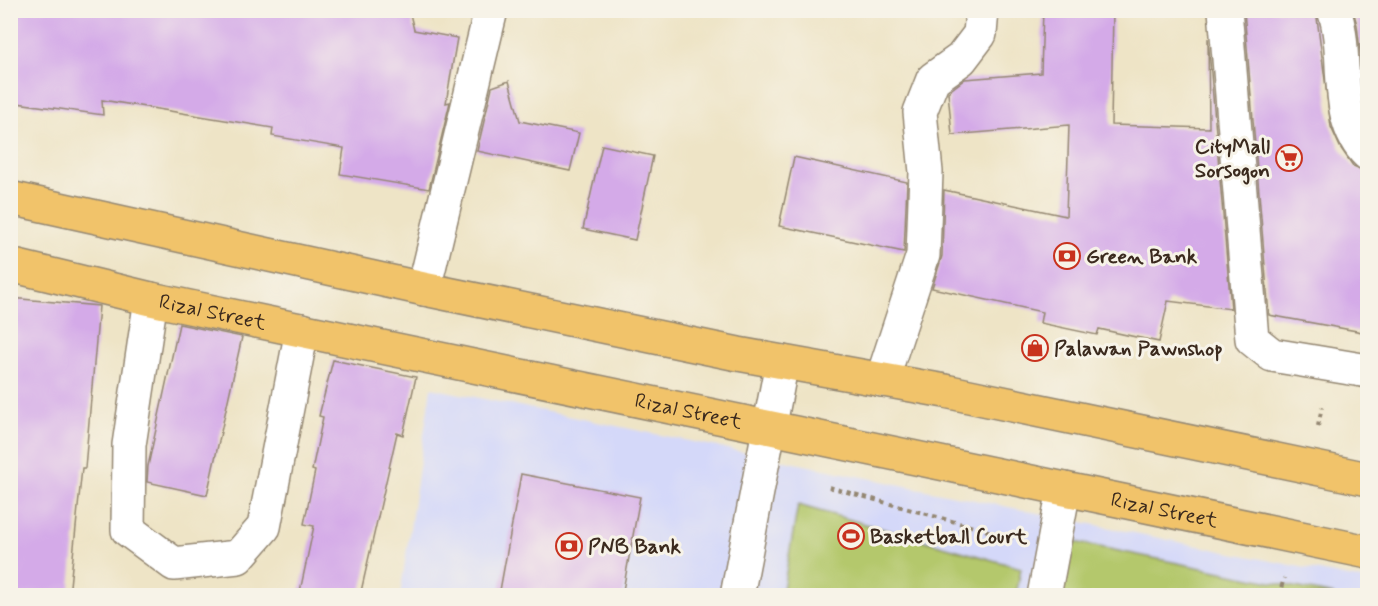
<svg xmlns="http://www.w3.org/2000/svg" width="1378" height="606" viewBox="0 0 1378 606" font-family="Mynerve,sans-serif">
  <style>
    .built { fill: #d4d8f9 }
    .green { fill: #b4c86c; stroke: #787945; stroke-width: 1.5 }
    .building { fill: #d4aae8 }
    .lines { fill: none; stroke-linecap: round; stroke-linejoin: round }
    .minor-casing { stroke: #948772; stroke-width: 36 }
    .major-casing { stroke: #948772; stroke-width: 36 }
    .path { stroke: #948772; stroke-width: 4; stroke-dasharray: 4.5 4.5; stroke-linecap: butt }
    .minor { stroke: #fff; stroke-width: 33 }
    .major { stroke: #f1c36a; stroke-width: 33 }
    .labels { text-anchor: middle; stroke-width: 6; stroke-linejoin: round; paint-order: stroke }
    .poi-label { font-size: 21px; font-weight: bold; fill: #3b2a1e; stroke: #f7f3e8; text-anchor: start }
    .street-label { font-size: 21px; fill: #3b2a1e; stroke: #f7f3e8 }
  </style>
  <rect width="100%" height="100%" fill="#f7f3e8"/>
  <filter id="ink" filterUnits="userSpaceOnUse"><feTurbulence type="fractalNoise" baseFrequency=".0167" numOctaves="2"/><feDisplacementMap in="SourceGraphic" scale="12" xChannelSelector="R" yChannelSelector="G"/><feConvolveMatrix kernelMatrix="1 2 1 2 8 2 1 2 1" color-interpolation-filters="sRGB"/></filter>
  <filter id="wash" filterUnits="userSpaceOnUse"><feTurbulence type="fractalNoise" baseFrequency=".008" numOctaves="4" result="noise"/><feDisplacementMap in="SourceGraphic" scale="24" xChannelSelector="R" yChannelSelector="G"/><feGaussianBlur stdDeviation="1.35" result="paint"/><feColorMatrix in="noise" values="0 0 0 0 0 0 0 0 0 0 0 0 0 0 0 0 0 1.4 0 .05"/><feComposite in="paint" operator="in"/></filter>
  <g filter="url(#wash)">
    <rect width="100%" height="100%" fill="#eee4c6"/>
    <path class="built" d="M431,388L1368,581L1367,596H400Z"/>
    <path class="green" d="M798,505L1021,568L1016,595H782Z
      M1060,539L1334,595L1051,596Z"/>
    <g id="blocks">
      <path class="building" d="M10,10H409L414,30L457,38L446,103L450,102L429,189L340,174L344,148L272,136L273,128L102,100L103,115L10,102Z
        M1043,10H1113L1111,125L1209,128L1208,38L1231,309L1168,301L1159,342L1099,329L1097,335L1040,323L1042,312L932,288L942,256L944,190L1066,216L1069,125L952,135L948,92L965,79L1041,73Z
        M1244,10H1316L1331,127L1340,147L1353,166L1368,172V333L1269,315Z
        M1353,10H1368V117L1357,25Z
        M509,81L520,121L579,133L570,171L477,151L492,87Z
        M602,145L653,156L635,240L583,229Z
        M794,157L907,182L904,252L779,226Z
        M10,298L99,306L85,468H82L69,596H10Z
        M179,324L242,337L207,495L147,482L148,466Z
        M333,360L416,377L403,435L397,433L360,596H299L314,526L304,524L315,471L312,470L323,417L319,416Z
        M521,474L640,497L622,596H499Z"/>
    </g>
  </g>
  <g filter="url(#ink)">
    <use href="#blocks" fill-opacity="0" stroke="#948772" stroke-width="1.5"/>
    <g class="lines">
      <defs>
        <path id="minor" d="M1225,10L1252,339L1272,355L1368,371
          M1334,10C1350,55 1331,118 1368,154
          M424,289L491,10
          M151,299L129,445L128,530L174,564L238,557L264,527L302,330
          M882,380L923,255L926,172L920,112L933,79L961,59L980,34L982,10
          M737,596L782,362
          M1044,596L1064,489"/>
        <g id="major">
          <path d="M10,198L424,289L738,354L945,391L1368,479"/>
          <path id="s1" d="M10,265L151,299L1368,552"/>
        </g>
      </defs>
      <use href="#minor" class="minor-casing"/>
      <use href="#major" class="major-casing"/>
      <path class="path" d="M1318,426L1322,407
        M829,487L1013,538
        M1279,596L1284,578"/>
      <use href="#minor" class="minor"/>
      <use href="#major" class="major"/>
    </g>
  </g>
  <defs>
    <symbol id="supermarket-ring" viewBox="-11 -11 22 22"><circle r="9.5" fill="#f7f3e8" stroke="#c8321e" stroke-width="1.5"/><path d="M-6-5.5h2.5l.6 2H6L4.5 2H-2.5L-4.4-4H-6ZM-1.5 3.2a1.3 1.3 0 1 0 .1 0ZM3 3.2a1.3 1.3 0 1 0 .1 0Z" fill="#c8321e"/></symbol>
    <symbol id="bank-ring" viewBox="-11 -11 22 22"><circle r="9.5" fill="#f7f3e8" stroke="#c8321e" stroke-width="1.5"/><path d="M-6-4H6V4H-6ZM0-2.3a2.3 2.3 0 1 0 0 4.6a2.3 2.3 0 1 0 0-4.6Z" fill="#c8321e"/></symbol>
    <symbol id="shop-ring" viewBox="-11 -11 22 22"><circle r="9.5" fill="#f7f3e8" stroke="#c8321e" stroke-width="1.5"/><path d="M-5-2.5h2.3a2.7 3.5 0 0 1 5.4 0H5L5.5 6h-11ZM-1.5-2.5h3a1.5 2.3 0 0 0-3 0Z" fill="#c8321e"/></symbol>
    <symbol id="stadium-ring" viewBox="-11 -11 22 22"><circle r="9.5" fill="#f7f3e8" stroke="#c8321e" stroke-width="1.5"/><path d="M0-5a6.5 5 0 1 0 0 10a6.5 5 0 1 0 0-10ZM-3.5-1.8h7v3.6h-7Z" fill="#c8321e"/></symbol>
  </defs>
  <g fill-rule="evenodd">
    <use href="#supermarket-ring" x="1274" y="143" width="30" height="30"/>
    <use href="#bank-ring" x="1052" y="241" width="30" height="30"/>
    <use href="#shop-ring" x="1020" y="333" width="30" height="30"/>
    <use href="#stadium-ring" x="836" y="521" width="30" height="30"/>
    <use href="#bank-ring" x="554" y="531" width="30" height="30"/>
  </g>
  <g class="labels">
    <g class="poi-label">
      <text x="1270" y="153" text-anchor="end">CityMall<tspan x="1270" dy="24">Sorsogon</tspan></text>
      <text x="1086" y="263">Green Bank</text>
      <text x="1054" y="355">Palawan Pawnshop</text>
      <text x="870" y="543">Basketball Court</text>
      <text x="588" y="553">PNB Bank</text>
    </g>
    <g class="street-label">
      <text dy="7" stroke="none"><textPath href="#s1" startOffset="208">Rizal Street</textPath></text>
      <text dy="7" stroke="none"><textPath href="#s1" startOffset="694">Rizal Street</textPath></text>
      <text dy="7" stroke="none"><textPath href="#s1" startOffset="1180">Rizal Street</textPath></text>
    </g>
  </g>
  <rect width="1378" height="606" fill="none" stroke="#f7f3e8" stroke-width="36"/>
</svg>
